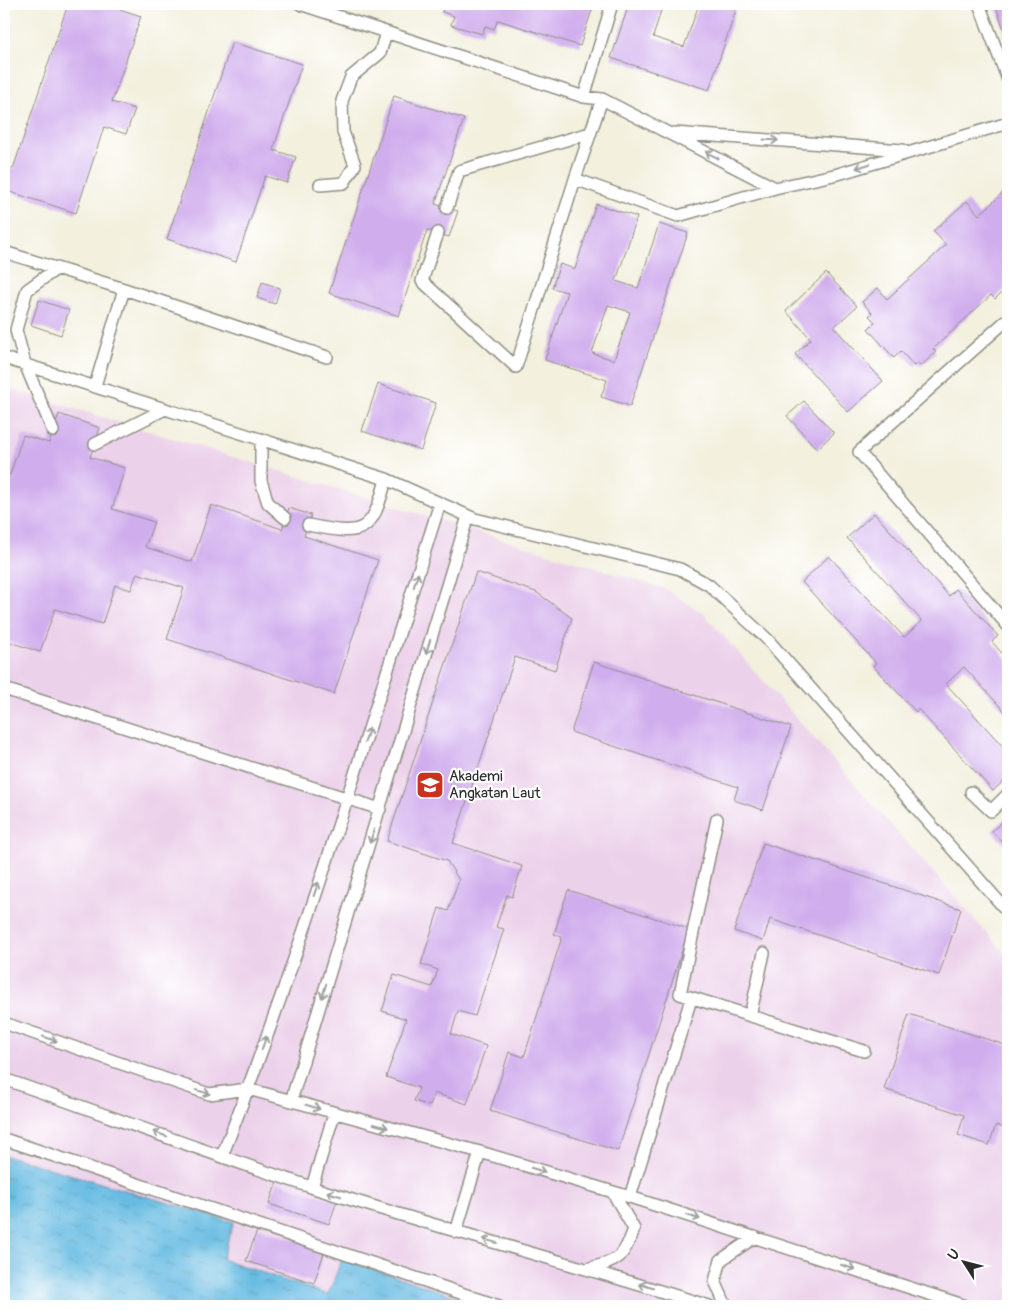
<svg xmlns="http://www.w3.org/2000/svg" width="1012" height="1310" viewBox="0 0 1012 1310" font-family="Pangolin,sans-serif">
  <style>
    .built { fill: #ecd1ea }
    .water { fill: url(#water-ripples); stroke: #497487 }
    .building { fill: #d0aded; fill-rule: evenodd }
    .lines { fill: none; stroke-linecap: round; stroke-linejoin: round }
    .lane-casing { stroke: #8f8e84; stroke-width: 14 }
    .lane { stroke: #fff; stroke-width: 11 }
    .oneway { stroke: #a0a0a0 }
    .labels { text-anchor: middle; stroke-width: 4.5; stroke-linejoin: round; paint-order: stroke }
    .poi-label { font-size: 15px; fill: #2b2b2b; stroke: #fff; text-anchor: start }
  </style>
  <defs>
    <pattern id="water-ripples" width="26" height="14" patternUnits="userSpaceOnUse" patternTransform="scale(1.25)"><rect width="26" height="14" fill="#67bce3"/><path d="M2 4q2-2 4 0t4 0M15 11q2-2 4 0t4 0" fill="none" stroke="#5599b8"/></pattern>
  </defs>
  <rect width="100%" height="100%" fill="#fff"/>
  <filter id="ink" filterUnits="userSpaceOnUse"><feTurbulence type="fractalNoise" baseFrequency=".02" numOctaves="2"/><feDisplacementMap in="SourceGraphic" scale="10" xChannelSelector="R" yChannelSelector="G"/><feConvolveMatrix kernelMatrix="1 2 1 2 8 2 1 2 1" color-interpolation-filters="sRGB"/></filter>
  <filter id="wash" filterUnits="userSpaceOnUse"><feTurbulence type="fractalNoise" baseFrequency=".0096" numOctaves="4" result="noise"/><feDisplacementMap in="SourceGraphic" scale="20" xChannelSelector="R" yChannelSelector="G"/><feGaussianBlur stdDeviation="1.12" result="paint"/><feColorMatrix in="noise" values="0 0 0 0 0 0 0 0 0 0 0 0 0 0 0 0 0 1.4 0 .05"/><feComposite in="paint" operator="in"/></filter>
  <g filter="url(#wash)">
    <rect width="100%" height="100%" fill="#f3f0de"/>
    <path class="built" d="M4,387L665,589L704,614L1008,957V1306H486L342,1259L329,1295L221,1259L234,1222L4,1155Z"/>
    <path class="water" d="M4,1155L234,1222L222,1259L328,1295L342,1259L486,1306H4Z"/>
    <g id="blocks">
      <path class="building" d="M68,4H104L141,16L112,102L135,109L126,134L104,127L76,213L4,190V166L13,169Z
        M445,4H594L580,46L498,20L494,29L485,26L482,34L451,25L454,16L442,12Z
        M629,4H663L653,37L684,47L699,4H738L709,90L611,58Z
        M995,4H1008V41Z
        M232,42L302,64L273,150L296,157L287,183L265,176L236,262L167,239Z
        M394,96L464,119L435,204L458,211L449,237L427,230L399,316L329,293Z
        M1008,188V286L995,299L991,295L933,349L936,352L921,366L917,363L914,366L901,351L894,358L868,329L875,322L869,316L872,313L862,302L878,288L887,299L946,245L933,231L967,201L979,215Z
        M596,204L637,217L616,281L638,288L659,224L688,233L630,406L601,397L607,380L545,360L567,292L552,288L560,264L575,269ZM608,305L630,312L614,360L592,353Z
        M826,273L857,306L834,327L883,381L848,412L795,354L811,339L786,311Z
        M262,282L280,288L275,304L257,298Z
        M39,300L69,310L61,335L31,325Z
        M378,384L436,403L421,450L362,431Z
        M804,401L834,433L817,449L787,416Z
        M59,414L100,428L90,457L125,468L112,509L154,522L145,547L192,562L211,505L282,529L289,508L311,515L304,536L378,560L334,694L167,639L184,588L137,573L131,590L115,585L102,624L55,609L40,652L4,640V473L10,475L23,435L49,443Z
        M874,513L949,596L956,589L998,636L992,642L1008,660V715L964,667L946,684L1008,752V777L993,791L918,709L916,712L873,666L876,663L802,582L829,556L904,637L922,621L847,538Z
        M476,572L536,592L572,618L555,670L515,657L453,843L522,866L512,897L507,895L496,927L504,929L475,1016L458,1011L451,1034L486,1046L467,1104L434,1093L430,1106L414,1101L419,1088L386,1077L406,1019L382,1011L394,975L432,987L438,970L421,964L439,908L448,911L459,880L447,861L387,841Z
        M594,662L791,727L763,810L734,800L738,787L571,732Z
        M1008,816V848L992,831Z
        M763,843L961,909L939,975L770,919L763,941L734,931Z
        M568,890L689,929L618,1151L490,1111L509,1052L524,1057L562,937L554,934Z
        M909,1014L1008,1046V1130L996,1125L989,1145L958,1135L964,1115L884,1089Z
        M277,1182L337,1201L329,1224L269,1204Z
        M258,1228L325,1250L314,1283L246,1261Z"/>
    </g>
  </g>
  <g filter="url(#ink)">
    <use href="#blocks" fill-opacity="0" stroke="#8f8e84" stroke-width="1"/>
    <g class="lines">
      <defs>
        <path id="lane" d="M300,4L584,97L602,99L775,188L838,174L1008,123
          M979,4L1008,80
          M584,97L612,4
          M674,133L903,150
          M575,179L678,216L775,188
          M320,185L344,183L355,165L343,132L342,101L351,77L380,53L386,32
          M447,208L459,171L590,133
          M438,233L422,281L516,367L575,179L602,99
          M4,252L124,289L95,386
          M124,289L327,357
          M1008,319L859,452L1008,626
          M4,358L386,479L475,519L680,569L709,585L767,639L1008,912
          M53,431L25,364L16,330L27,290L56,269
          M261,439V481L268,503L285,518
          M95,444L165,409
          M308,525C363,536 372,535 386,479
          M4,689L380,809
          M971,792L991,811L1008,794
          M717,819L680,994L864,1051
          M750,1016L764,953
          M4,1023L209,1094L248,1089L480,1152L630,1197L966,1306
          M4,1079C107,1115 210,1154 314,1188C445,1230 578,1265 709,1306
          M291,1101L468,516
          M4,1139L499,1306
          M222,1156C306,942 371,721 440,503
          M312,1187L334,1114
          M630,1197L691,999
          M456,1232L480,1152
          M590,1268C618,1262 624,1257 634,1229L613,1193
          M726,1306L715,1281L721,1260L755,1237"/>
      </defs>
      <use href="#lane" class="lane-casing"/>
      <use href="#lane" class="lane"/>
    </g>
    <defs><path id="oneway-shaft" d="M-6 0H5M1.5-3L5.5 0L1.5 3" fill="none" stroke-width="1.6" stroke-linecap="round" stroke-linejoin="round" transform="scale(1.25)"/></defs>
    <g class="oneway">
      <use href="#oneway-shaft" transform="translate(771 140) rotate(4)"/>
      <use href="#oneway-shaft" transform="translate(712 155) rotate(-152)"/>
      <use href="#oneway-shaft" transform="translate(863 166) rotate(162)"/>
      <use href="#oneway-shaft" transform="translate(416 580) rotate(-72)"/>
      <use href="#oneway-shaft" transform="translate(428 647) rotate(107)"/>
      <use href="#oneway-shaft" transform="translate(367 735) rotate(-72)"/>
      <use href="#oneway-shaft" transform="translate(372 836) rotate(107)"/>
      <use href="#oneway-shaft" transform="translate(316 889) rotate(-71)"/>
      <use href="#oneway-shaft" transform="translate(324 991) rotate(107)"/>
      <use href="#oneway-shaft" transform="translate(50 1039) rotate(19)"/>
      <use href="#oneway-shaft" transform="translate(264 1043) rotate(-71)"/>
      <use href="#oneway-shaft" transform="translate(203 1092) rotate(15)"/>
      <use href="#oneway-shaft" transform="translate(313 1107) rotate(17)"/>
      <use href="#oneway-shaft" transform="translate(381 1126) rotate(15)"/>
      <use href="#oneway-shaft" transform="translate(160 1134) rotate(-161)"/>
      <use href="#oneway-shaft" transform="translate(538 1170) rotate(17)"/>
      <use href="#oneway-shaft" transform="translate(334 1194) rotate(-163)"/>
      <use href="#oneway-shaft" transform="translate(693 1217) rotate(18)"/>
      <use href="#oneway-shaft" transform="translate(490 1241) rotate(-165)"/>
      <use href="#oneway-shaft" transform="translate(848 1267) rotate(18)"/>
      <use href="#oneway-shaft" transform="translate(646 1286) rotate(-162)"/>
    </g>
  </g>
  <defs>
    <symbol id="university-square" viewBox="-11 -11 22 22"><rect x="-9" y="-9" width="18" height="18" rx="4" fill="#c8321e" stroke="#fff"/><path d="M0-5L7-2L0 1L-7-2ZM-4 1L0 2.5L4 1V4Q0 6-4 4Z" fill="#fff"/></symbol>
  </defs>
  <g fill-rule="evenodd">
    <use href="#university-square" x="414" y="769" width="32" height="32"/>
  </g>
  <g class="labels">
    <g class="poi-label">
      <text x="449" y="781">Akademi<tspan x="449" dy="17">Angkatan Laut</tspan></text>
    </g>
  </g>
  <rect width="1012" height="1310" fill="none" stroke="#fff" stroke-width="20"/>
  <g transform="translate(964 1262) rotate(306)" stroke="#ffffff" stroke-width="4" paint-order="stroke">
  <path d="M0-4L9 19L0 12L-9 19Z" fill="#2b2b2b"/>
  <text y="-8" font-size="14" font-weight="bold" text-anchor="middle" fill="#2b2b2b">U</text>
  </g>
</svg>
